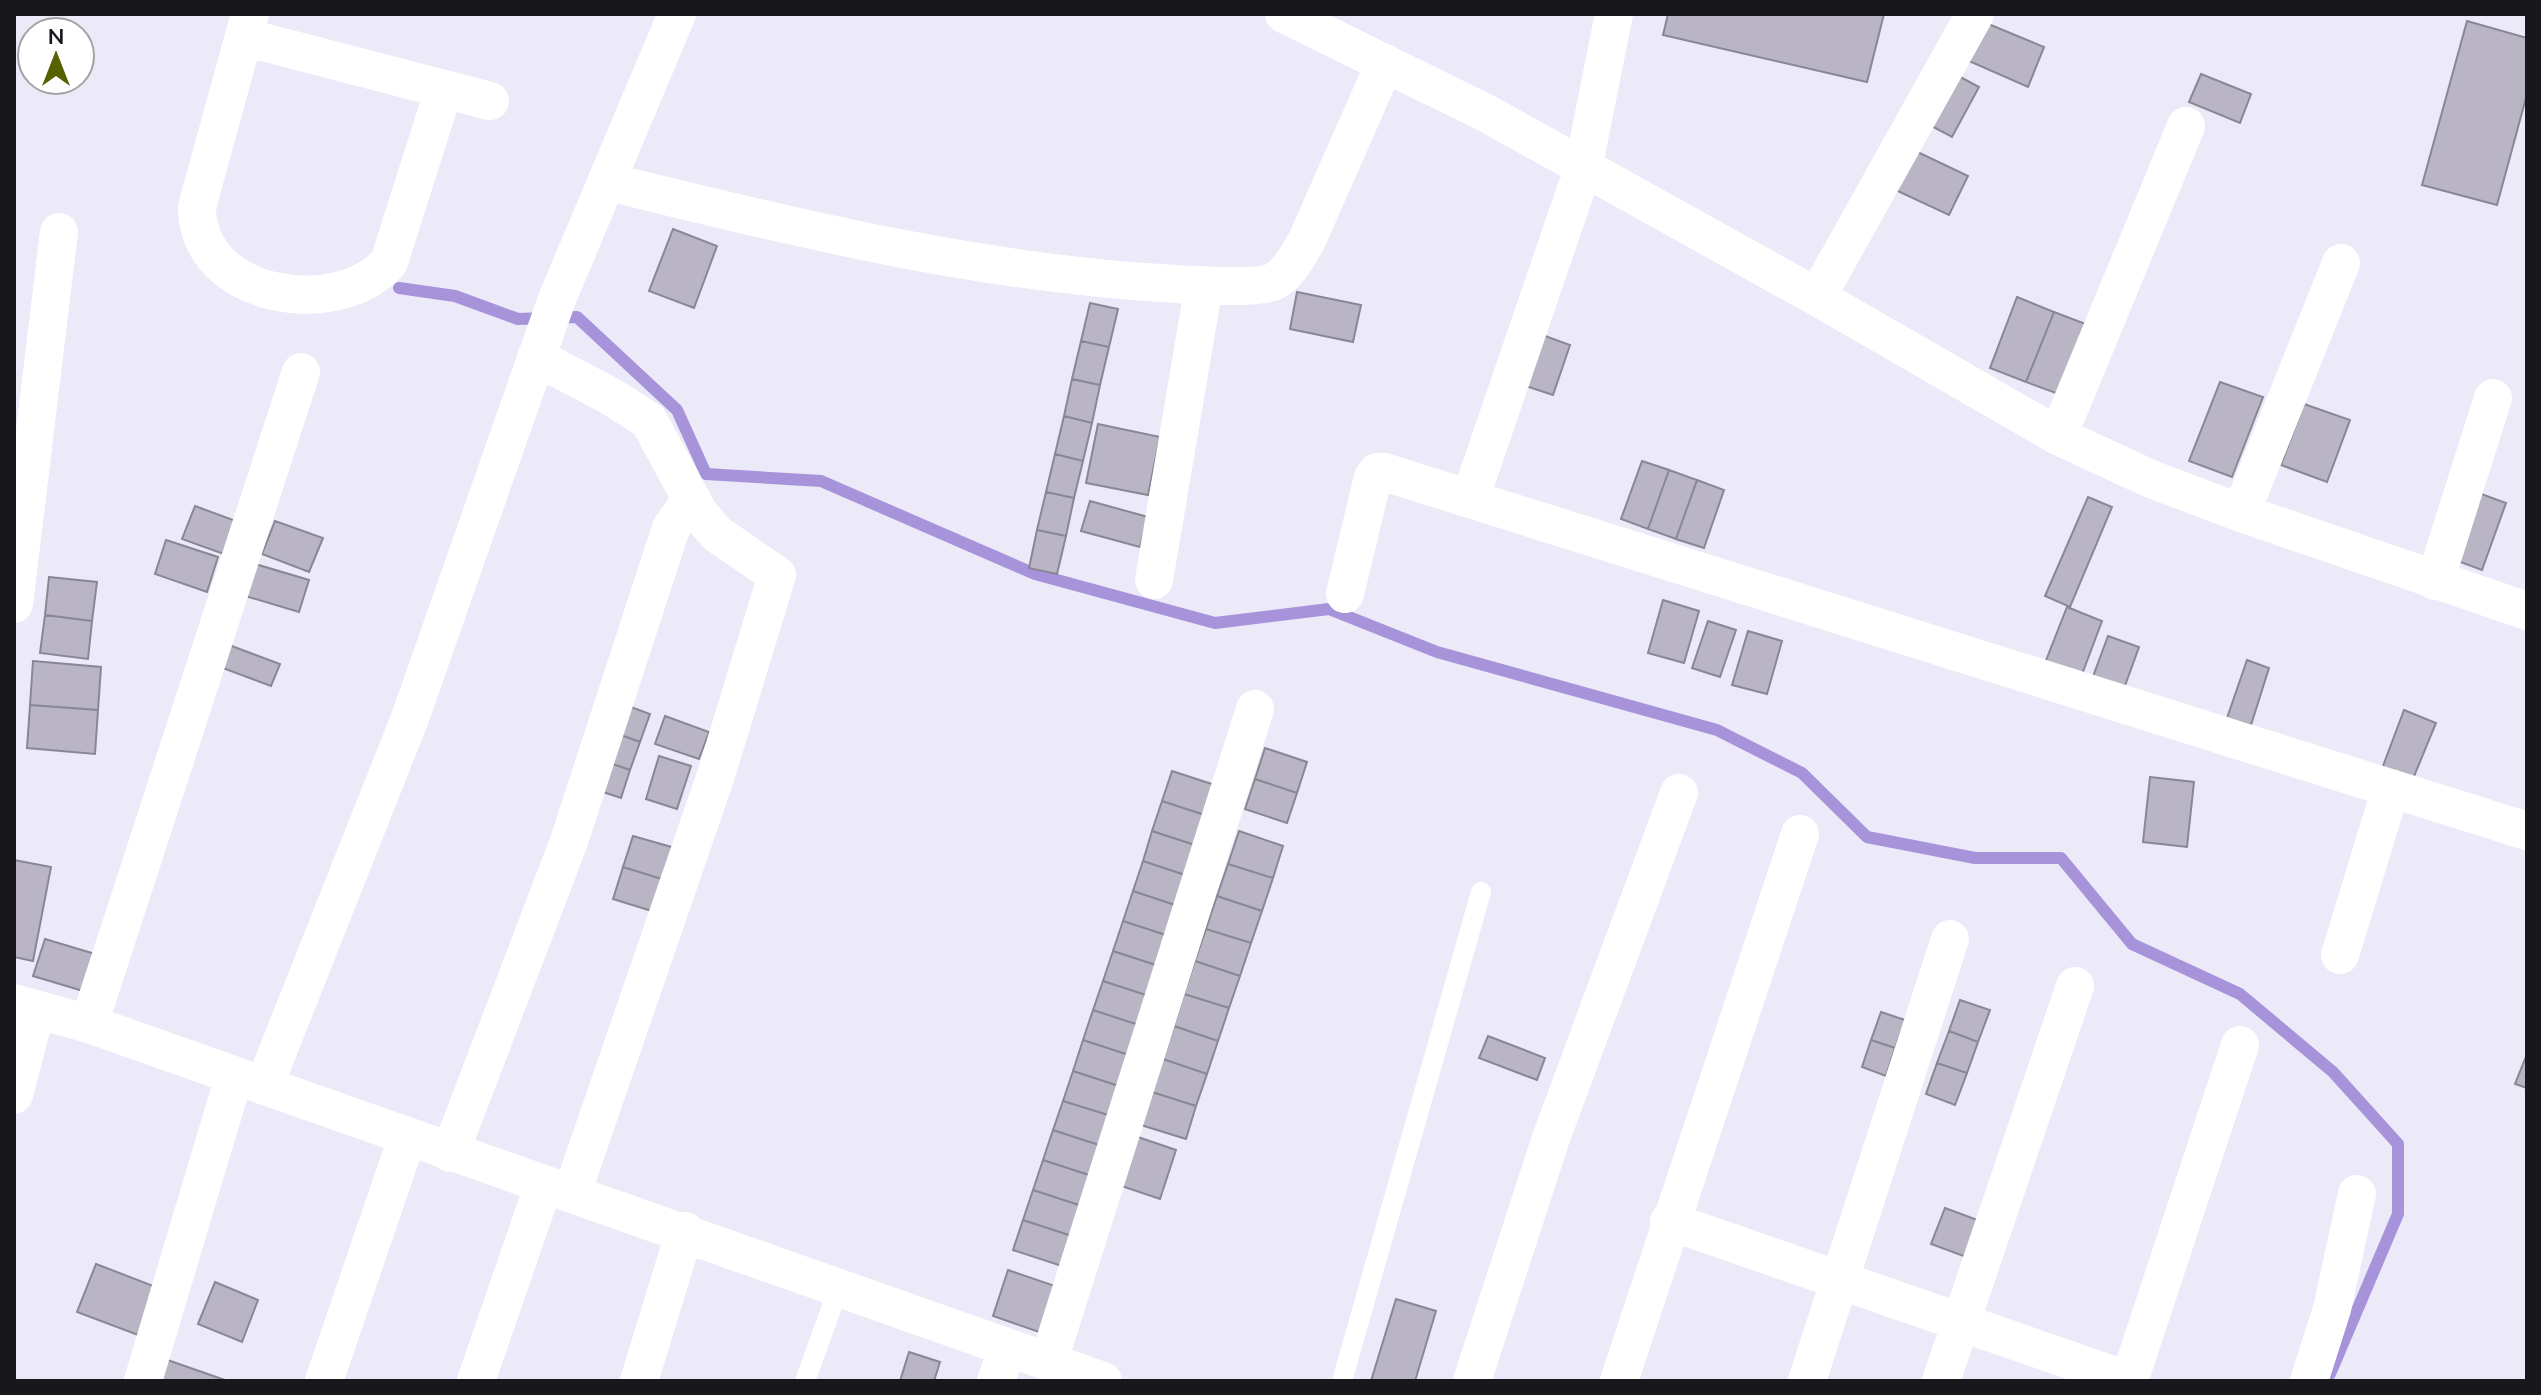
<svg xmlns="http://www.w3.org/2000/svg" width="2541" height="1395" viewBox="0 0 2541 1395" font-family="Mulish,sans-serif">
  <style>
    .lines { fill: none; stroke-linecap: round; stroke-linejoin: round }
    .stream { stroke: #a693da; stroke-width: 12 }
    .building { fill: #b9b5c4; stroke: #8a8795; stroke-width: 2 }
    .service { stroke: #fff; stroke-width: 20 }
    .minor { stroke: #fff; stroke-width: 38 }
  </style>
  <rect width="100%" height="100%" fill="#ece9f8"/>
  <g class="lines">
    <path class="stream" d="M399,288L455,296L518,319L577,317L677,410L706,474L821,481L1035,574L1215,623L1329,609L1437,652L1717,730L1802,773L1867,837L1975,858H2061L2132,944L2240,994L2333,1072L2398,1144V1214L2330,1374"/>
  </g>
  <path class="building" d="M1668,14H1884L1867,82L1663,35Z
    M2467,21L2527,38V94L2497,205L2422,185Z
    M1986,23L2044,47L2028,87L1969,61Z
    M1949,71L1979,87L1952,137L1922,121Z
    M2201,74L2251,94L2240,123L2189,102Z
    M1907,147L1968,176L1949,215L1887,186Z
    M673,229L717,246L694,308L649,291Z
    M1297,292L1361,305L1353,342L1290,329Z
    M2017,297L2054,312L2026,382L1990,368Z
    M1090,303L1118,309L1109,347L1081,341Z
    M2054,312L2091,326L2064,396L2026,382Z
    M1537,333L1570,345L1553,395L1520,384Z
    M1081,341L1109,347L1100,385L1072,379Z
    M1072,379L1100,385L1092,423L1064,416Z
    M2220,382L2263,397L2232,477L2189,461Z
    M2304,404L2350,420L2327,482L2281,465Z
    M1064,416L1092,423L1083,461L1055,454Z
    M1098,424L1160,437L1148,495L1086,483Z
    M1055,454L1083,461L1074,498L1046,492Z
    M1642,461L1669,470L1648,529L1621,519Z
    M1669,470L1697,480L1676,539L1648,529Z
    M1697,480L1724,490L1704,548L1676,539Z
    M1046,492L1074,498L1066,536L1037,530Z
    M2476,492L2506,503L2482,570L2452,559Z
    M2088,497L2112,507L2070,607L2045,596Z
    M1090,501L1148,517L1140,547L1081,531Z
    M195,506L244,524L232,557L182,539Z
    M275,521L323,538L309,572L262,554Z
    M1037,530L1066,536L1057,574L1029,568Z
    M166,540L218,557L207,592L155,574Z
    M252,563L309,580L299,612L242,595Z
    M49,577L97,582L92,621L45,615Z
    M1663,600L1699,611L1684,663L1648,653Z
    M2067,607L2102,621L2081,677L2045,663Z
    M45,615L92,621L88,659L40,653Z
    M1708,621L1736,630L1720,677L1692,668Z
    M1748,631L1782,641L1767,694L1732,685Z
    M2108,636L2139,647L2122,694L2091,682Z
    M229,645L280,664L271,686L220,667Z
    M2247,660L2269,668L2251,725L2227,718Z
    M33,661L101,667L98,710L30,705Z
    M623,704L650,714L640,742L613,732Z
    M30,705L98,710L95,754L27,748Z
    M2404,710L2436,723L2410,786L2380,774Z
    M665,716L709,732L699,759L655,744Z
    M613,732L640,742L630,770L604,761Z
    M1265,748L1307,762L1297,793L1255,779Z
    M659,756L691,766L677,809L646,799Z
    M604,761L630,770L621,798L594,789Z
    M1172,771L1227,789L1217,819L1162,801Z
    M2150,777L2194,782L2187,847L2143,842Z
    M1255,779L1297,793L1287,823L1245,809Z
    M1162,801L1217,819L1207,849L1152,831Z
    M1152,831L1207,849L1197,879L1143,861Z
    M1239,831L1283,846L1273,878L1228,864Z
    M633,836L675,848L665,880L623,867Z
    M14,860L51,867L33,961L14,957Z
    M1143,861L1197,879L1187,909L1133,891Z
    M1228,864L1273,878L1262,911L1217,896Z
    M623,867L665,880L655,912L613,899Z
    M1133,891L1187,909L1178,939L1123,921Z
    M1217,896L1262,911L1251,943L1206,929Z
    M1123,921L1178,939L1168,969L1113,951Z
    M1206,929L1251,943L1240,976L1195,961Z
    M45,939L105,957L93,994L33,976Z
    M1113,951L1168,969L1158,999L1103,981Z
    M1195,961L1240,976L1229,1008L1184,994Z
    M1103,981L1158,999L1148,1028L1093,1010Z
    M1184,994L1229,1008L1218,1041L1174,1026Z
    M1960,1000L1990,1010L1978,1042L1949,1031Z
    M1093,1010L1148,1028L1138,1058L1083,1040Z
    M1881,1012L1905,1020L1895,1048L1871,1040Z
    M1174,1026L1218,1041L1207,1074L1163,1059Z
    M1949,1031L1978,1042L1967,1073L1937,1063Z
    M1488,1036L1545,1058L1537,1080L1479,1058Z
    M1083,1040L1138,1058L1128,1089L1073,1071Z
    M1871,1040L1895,1048L1886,1076L1862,1067Z
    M2527,1054V1088L2515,1084Z
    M1163,1059L1207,1074L1196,1106L1152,1092Z
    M1937,1063L1967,1073L1955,1105L1926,1094Z
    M1073,1071L1128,1089L1118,1118L1063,1101Z
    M1152,1092L1196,1106L1186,1139L1141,1125Z
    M1063,1101L1118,1118L1108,1148L1053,1130Z
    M1053,1130L1108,1148L1098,1178L1043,1160Z
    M1132,1135L1176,1150L1160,1199L1116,1184Z
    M1043,1160L1098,1178L1088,1208L1033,1190Z
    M1033,1190L1088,1208L1078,1238L1023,1220Z
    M1945,1208L1983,1222L1969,1258L1931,1244Z
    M1023,1220L1078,1238L1068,1268L1013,1250Z
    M96,1264L156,1287L138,1335L77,1312Z
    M1008,1270L1061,1288L1045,1334L993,1316Z
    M215,1282L258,1300L242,1342L198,1324Z
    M1396,1299L1436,1311L1415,1381H1371Z
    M909,1352L940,1362L934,1381H900Z
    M156,1356L225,1380V1381H148Z"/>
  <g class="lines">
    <path class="service" d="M805,1381L839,1287
      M1342,1381L1481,892"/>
    <path class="minor" d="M250,14L197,207C197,300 339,320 389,262L444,89
      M1284,14L1486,113L1817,297L2058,436L2151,479L2241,513L2527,611
      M244,37L490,101
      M609,182C794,228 985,274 1176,284C1198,285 1254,289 1273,282C1289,275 1299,253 1307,240L1385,63
      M1817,297L1975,14
      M536,357L612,397L649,421L699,513L717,534L777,575L716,775L572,1193
      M2058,436L2186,126
      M1470,499L1583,169L1614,14
      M2241,513L2341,263
      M1154,580L1204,285
      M2435,581L2493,398
      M1345,594L1373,477L1377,472H1384L2527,831
      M14,604L59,232
      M2340,955L2391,788
      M14,1003L89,1024L1103,1381
      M89,1024L301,372
      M264,1086L410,718L557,299L677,14
      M14,1095L36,1010
      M450,1153L568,844L671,528L690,501
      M1669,1221L2130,1381
      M1049,1360L1255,709
      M143,1381L234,1077
      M324,1381L407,1138
      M476,1381L544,1184
      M639,1381L685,1231
      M996,1381L1008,1348
      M1472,1381L1551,1138L1679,793
      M1619,1381L1800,834
      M1807,1381L1950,939
      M1941,1381L2075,986
      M2129,1381L2240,1045
      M2309,1381L2332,1309L2357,1194"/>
  </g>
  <rect width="2541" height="1395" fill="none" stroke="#18171c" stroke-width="32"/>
  <g transform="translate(56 56)"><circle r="38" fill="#ffffff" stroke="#a3a2a4" stroke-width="2"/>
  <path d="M0-6L14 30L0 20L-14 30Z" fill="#586100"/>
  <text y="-12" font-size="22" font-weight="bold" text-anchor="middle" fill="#18171c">N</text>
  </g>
</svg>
